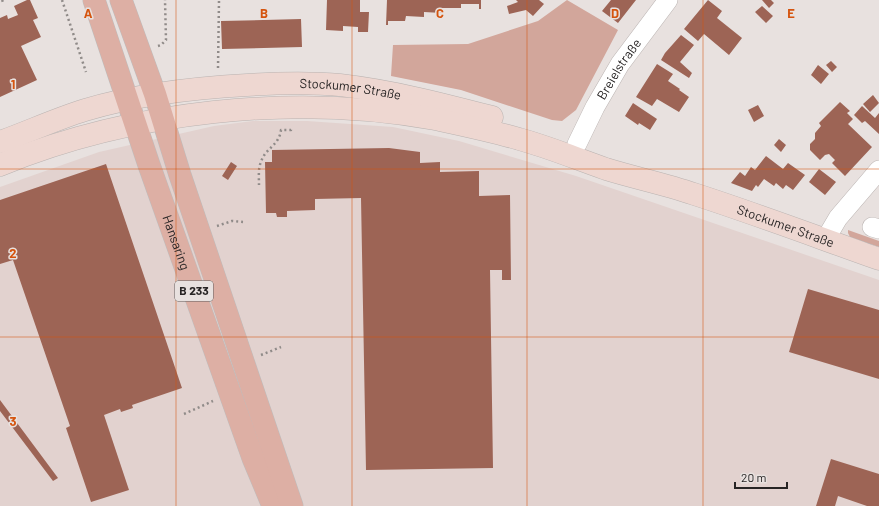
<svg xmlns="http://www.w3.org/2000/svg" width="879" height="506" viewBox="0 0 879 506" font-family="Barlow,sans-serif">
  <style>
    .built { fill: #e2d2cf }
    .green { fill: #d2a69b }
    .building { fill: #9d6455 }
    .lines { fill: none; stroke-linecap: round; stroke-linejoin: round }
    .street-casing { stroke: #bab3b1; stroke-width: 20 }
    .secondary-casing { stroke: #bab3b1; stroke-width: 23 }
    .primary-casing { stroke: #bebdbd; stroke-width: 23 }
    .path { stroke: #908b89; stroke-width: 2.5; stroke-dasharray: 2 3; stroke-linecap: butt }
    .street { stroke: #fff; stroke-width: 19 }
    .secondary { stroke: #eed7d1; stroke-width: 22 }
    .primary { stroke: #ddafa4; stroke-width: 22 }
    .grid { fill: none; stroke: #d5540e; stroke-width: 1; stroke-opacity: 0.55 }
    .labels { text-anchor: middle; stroke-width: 3; stroke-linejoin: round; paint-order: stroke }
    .shield { fill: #e8e1df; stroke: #615d5c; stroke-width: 1 }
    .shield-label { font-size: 12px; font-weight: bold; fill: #272424 }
    .street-label { font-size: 13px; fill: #272424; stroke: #e8e1df }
    .grid-label { font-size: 13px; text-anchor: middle; font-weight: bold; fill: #d5540e; stroke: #e8e1df; stroke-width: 3; stroke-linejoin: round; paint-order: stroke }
  </style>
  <rect width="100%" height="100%" fill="#e8e1df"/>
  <path class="built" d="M253,121H307L393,127L459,141L576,176L879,280V506H0V187L99,152L214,126Z"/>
  <path class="green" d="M567,0L618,30L576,110L562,121L552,120L461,90L391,76L393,45L468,44L538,21Z
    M848,230L879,241V247L850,237L848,233Z"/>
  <path class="building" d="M27,0H30L38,18L33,20L41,37L21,46L37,80L0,97V18L7,15L8,19L18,15L14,6Z
    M327,0H360V12H369L368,32H358V27L343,26V31L326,30Z
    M387,0H481V9H479V4H461V8H442V13L424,12V17L406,16L405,21H388V25H386Z
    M516,0H539L544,4L533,16L526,10L509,14L507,6L518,2Z
    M611,0H636L618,23L602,11Z
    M708,0L722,11L717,18L742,38L729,55L704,34L698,41L684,29Z
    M762,0H771L774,3L769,8Z
    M762,6L773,16L766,23L755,12Z
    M301,19L302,47L222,49L221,21Z
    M681,35L694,45L680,62L692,73L689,78L661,60L665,53Z
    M831,61L837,67L832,72L826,65Z
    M657,64L673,74L668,81L680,89L679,90L689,97L679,112L657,99L652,106L636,97Z
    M818,65L829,74L821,84L811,75Z
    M873,95L879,103L870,112L863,104Z
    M840,102L850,111L847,113L853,119L848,124L872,147L845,176L832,163L835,160L829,154L825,155L820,160L810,150V144L815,139V133L821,126L819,123Z
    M633,103L657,119L650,130L639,123L638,125L625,116Z
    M758,105L764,116L754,122L748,110Z
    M862,106L875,118L879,113V134L865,121L862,123L854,115Z
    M779,139L786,145L781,152L774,145Z
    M389,148L420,152V163L440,162V172L479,171V196L510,195L511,280H502V270H490L493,468L366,470L361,198L315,199V210L287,211V217H277L276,213H266L265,162H272V150Z
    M766,156L783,169L788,163L805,175L793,190L786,185L783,189L776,183L774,186L764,179L758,187L756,185L752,191L731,183L740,172L745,176L751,167L755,170Z
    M231,162L237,166L228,180L222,176Z
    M106,164L182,388L132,405L133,408L121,412L120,409L104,415L129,490L91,502L66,428L70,426L13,260L0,264V200Z
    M819,169L836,182L825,195L809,182Z
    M808,289L879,310V379L789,352Z
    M0,400L58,478L53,481L0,411Z
    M831,459L879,474V506H867L838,496L835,506H816Z"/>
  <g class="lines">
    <defs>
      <g id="street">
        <path id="s1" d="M577,144L595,107L620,64L668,0"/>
        <path d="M872,227L879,229"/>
        <path d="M825,240L838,218L879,170"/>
      </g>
      <g id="secondary">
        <path id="s2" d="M0,142C28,132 56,119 85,110C138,94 192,88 247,85C278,83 309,82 340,85C392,91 442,104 492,117"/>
        <path id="s3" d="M0,165C131,111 295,93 435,119C463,125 492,131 519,139C549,147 577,159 606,169C635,178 665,184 694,194C756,214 817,237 879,259"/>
      </g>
      <g id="primary">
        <path id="s4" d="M94,0L149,165L253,458L273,506"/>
        <path d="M121,0L155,94L180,175L292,506"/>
      </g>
    </defs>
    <use href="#street" class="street-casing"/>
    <use href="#secondary" class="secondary-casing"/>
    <use href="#primary" class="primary-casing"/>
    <path class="path" d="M2,0L3,2
      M62,0L86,72
      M158,46L161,45L166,40L165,0
      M218,68L219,0
      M259,185C259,178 258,168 261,162C265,148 279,146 281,130H291V127
      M217,226L232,221L243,222
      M261,355L281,347
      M184,414L213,401"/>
    <use href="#street" class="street"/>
    <use href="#secondary" class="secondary"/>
    <use href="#primary" class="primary"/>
  </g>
  <path class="grid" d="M176,0V506M352,0V506M527,0V506M703,0V506M0,169H879M0,337H879"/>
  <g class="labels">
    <rect class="shield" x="175" y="281" width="38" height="20" rx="3"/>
    <g class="shield-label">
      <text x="194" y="295">B 233</text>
    </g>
    <g class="street-label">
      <text dy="5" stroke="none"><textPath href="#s1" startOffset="86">Breielstraße</textPath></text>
      <text dy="5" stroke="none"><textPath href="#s2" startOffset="359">Stockumer Straße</textPath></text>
      <text dy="5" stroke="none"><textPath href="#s3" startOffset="810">Stockumer Straße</textPath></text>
      <text dy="5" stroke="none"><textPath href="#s4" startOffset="256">Hansaring</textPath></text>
    </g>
  </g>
  <g class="grid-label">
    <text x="88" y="18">A</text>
    <text x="264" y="18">B</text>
    <text x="440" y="18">C</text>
    <text x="615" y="18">D</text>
    <text x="791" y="18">E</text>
    <text x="13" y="89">1</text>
    <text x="13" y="258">2</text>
    <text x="13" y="426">3</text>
  </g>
  <path d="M735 482v6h52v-6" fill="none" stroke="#272424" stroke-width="2"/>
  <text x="741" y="482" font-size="12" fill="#272424" stroke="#e8e1df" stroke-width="3" paint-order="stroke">20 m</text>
</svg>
